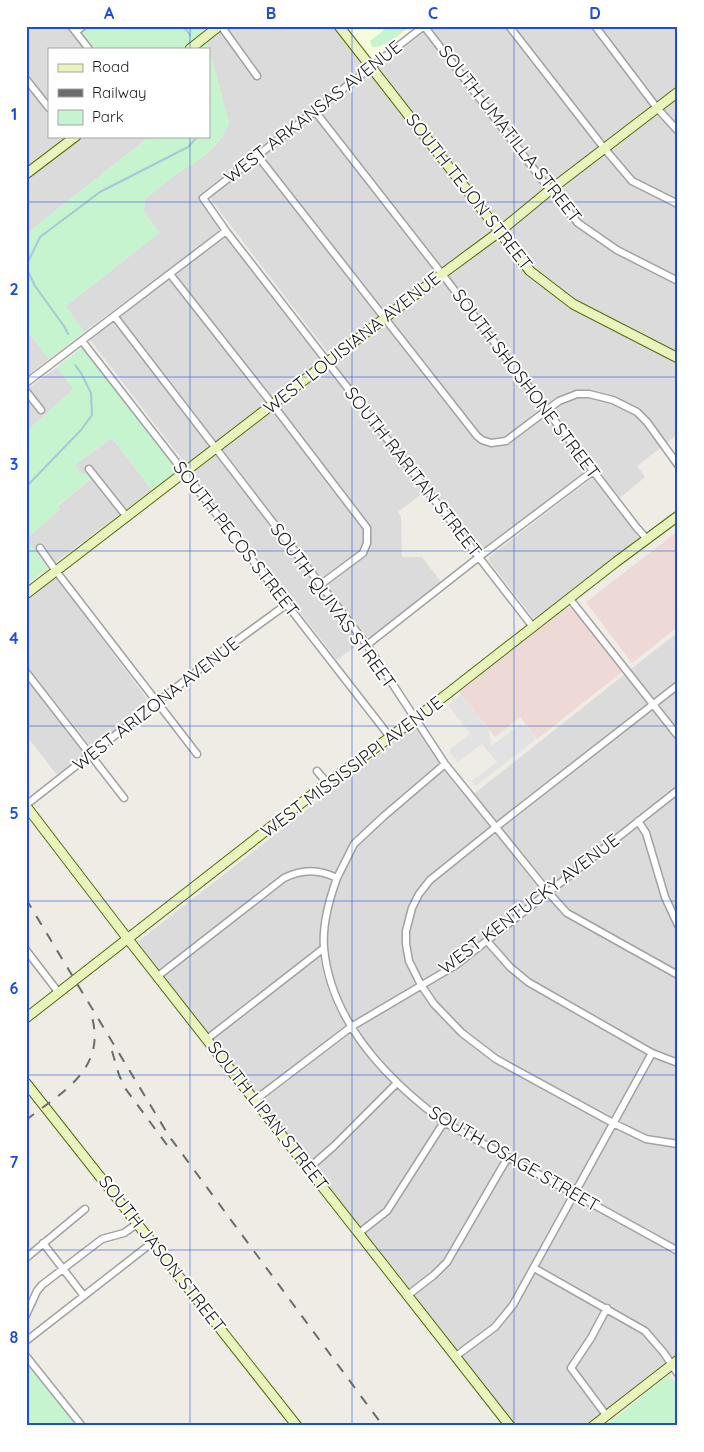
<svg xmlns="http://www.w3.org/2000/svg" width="704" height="1452" viewBox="0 0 704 1452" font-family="Quicksand,sans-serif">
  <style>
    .residential { fill: #dcdbdb }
    .commercial { fill: #edd9d5 }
    .education { fill: #f8fcdf }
    .park { fill: #c5f4cf }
    .parking { fill: #e2e2e2 }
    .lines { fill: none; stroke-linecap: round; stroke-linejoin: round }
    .stream { stroke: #a9c7d8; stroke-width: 2 }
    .street-casing { stroke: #a2a2a2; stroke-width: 9 }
    .secondary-casing { stroke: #556b0e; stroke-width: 11 }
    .street { stroke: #fff; stroke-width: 6 }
    .secondary { stroke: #e9f4bd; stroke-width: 9 }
    .rail { stroke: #6c6c6c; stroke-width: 2; stroke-dasharray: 10 10; stroke-linecap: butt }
    .grid { fill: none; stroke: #1d4ed8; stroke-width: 1; stroke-opacity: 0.55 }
    .labels { text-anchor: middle; stroke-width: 4; stroke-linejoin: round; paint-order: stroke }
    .street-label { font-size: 18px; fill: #1e1e1e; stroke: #fff }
    .neatline { fill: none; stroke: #1d4ed8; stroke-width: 2 }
    .grid-label { font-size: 16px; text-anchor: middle; font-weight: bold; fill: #1d4ed8 }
  </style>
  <rect width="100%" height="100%" fill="#eeece5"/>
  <path class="residential" d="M26,26H76L71,32L84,49H49V136H66L26,166Z
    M226,26H336L366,66L200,194V201L221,228L219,232L84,332L66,306L159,233L144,211L145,199L175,175L203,157L220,140L229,123L207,41Z
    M432,26H678V89L334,354H329L212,201L211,196Z
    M678,97V434L637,466L645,477L620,498L595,466L484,551L481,550L431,487L398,512L401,516L402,557H422L442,583L371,638L367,636L345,610L340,615L361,642L337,660L193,474L194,472Z
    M83,136H150L26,234V180Z
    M227,237L323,361L187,466L90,340L221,239Z
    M26,329L49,359L26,377Z
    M57,367L74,389L26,432V390Z
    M112,438L152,490L48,568L26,539L60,509L57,507L92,478L79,472L76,467V464Z
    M592,478L596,480L639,538L536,617L533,618L489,561V557Z
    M56,577L150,703L92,748L26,665V599Z
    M678,632V1353L586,1426H517L138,945L140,940L409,730L414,728L418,730L470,797Z
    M26,678L85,754L57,775L26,735Z"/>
  <path class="commercial" d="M678,531V627L632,663L586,602Z
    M568,607L572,608L623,671L537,739L520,717L495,737L459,692Z"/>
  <path class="education" d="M346,26H417L373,59Z"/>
  <path class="park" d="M90,26H206L204,29L229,123L220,140L203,157L175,175L145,199L144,211L159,233L66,306L84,332L49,359L26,329V234L150,136H209V49H94L82,33Z
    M389,26L392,29L395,26H410C400,34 385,48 372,47L370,41Z
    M83,347L179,469L152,490L112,438L76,464V467C79,473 82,474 88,473L92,478L57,506L60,509L26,539V432L73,389L57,367Z
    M26,539L48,568L26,585Z
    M26,1363L76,1426H26Z
    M669,1375L678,1386V1426H605Z"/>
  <path class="parking" d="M461,694L489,731L491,746L521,724L523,727L526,726L536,739L476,786L472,781L497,762L482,744L458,762L451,754L449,750L470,734L448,705Z"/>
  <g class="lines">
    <path class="stream" d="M183,26L190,35
      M26,266L40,237L100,192L188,147L198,136
      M26,267L35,286L64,326L68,334
      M26,487L81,430L92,415L91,393L81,373L75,365"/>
    <defs>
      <path id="street" d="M71,26L89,49
        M221,26L257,76
        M424,26L203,198L226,231L533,627
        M424,26L550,190L578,223L617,250L678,281
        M509,26L604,148L632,181L678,204
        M595,26L657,108L678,131
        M76,32L83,26
        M26,79L49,108
        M314,110L442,274L637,528L647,539
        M257,155L477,436L482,440L491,443L506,441L559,401L577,394H589L613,400L637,412L647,422L678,465
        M170,274L273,405L367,528V543L363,553L320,585
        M115,317L367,645L445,764L548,892L567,913L678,975
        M82,341L390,737
        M26,383L226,231
        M26,391L41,410
        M89,469L127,517
        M40,548L56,571L197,754
        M570,599L678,736
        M367,645L479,557L593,471
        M26,672L124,798
        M678,685L496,827L430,880L419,894L412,908L406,931V944L409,961L421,985L434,1004L462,1033L496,1059L613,1123L646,1139L678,1144
        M317,771L327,783
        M26,805L224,650L287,604
        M638,821L646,833L665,897L678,925
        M337,878C329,900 322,924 324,948C331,1023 387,1080 444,1122L678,1251
        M487,941L510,967L528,982L652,1053L678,1063
        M26,950L59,993
        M158,976L284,878C303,869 318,869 337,878L354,844L384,816L445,764
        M207,1039L324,948
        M255,1100L351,1027L456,965L678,790
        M309,1168L334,1146L397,1083
        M359,1233L387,1211L444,1122
        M43,1243L84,1296
        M26,1258L85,1209
        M534,1268L645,1331L664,1353L678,1374
        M408,1295L434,1275L447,1262L508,1157
        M26,1315L37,1291L42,1285L102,1239L124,1233L138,1223
        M26,1341L153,1242
        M26,1356L82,1426
        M456,1356L495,1327L513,1305L652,1053
        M606,1415L571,1368L591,1338L607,1308"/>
      <path id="secondary" d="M339,26L530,271L573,304L678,358
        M190,49L219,26
        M26,174L76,136
        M26,594L442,274L499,232L550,190L678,92
        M26,806L124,934L510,1426
        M26,1018L327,783L415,719L616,562L678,516
        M26,1083L297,1426
        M593,1426L678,1360"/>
    </defs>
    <use href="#street" class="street-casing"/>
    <use href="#secondary" class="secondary-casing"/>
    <use href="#street" class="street"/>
    <use href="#secondary" class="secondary"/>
    <path class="rail" d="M26,899L169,1136L383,1426
      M112,1051L119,1075L125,1088L167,1145
      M26,1120C62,1092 106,1070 92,1017"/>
  </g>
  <path class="grid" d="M190,26V49M352,26V1426M514,26V1426M190,136V1426M26,202H678M26,377H678M26,551H678M26,726H678M26,901H678M26,1075H678M26,1250H678"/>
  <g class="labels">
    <g class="street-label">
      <text transform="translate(313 112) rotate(-38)" y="6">WEST ARKANSAS AVENUE</text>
      <text transform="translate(510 134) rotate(52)" y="6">SOUTH UMATILLA STREET</text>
      <text transform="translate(469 192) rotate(52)" y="6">SOUTH TEJON STREET</text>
      <text transform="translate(352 343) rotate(-38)" y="6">WEST LOUISIANA AVENUE</text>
      <text transform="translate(526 384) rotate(53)" y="6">SOUTH SHOSHONE STREET</text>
      <text transform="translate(413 472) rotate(52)" y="6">SOUTH RARITAN STREET</text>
      <text transform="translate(236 539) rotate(52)" y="6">SOUTH PECOS STREET</text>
      <text transform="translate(333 606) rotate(54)" y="6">SOUTH QUIVAS STREET</text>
      <text transform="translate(156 704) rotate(-38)" y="6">WEST ARIZONA AVENUE</text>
      <text transform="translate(352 767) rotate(-37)" y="6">WEST MISSISSIPPI AVENUE</text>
      <text transform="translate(529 904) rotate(-37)" y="6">WEST KENTUCKY AVENUE</text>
      <text transform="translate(268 1116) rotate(52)" y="6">SOUTH LIPAN STREET</text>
      <text transform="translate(514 1159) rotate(30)" y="6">SOUTH OSAGE STREET</text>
      <text transform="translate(162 1254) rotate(52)" y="6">SOUTH JASON STREET</text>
    </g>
  </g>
  <rect width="704" height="1452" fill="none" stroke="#ffffff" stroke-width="55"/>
  <rect x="48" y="48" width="162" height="90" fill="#ffffff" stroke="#a5a5a5"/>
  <rect x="58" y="64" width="25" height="8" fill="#e9f4bd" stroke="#a5a5a5"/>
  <text x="92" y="72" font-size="15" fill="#1e1e1e">Road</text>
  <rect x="58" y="89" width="25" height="8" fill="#6c6c6c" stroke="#a5a5a5"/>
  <text x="92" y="98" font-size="15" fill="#1e1e1e">Railway</text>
  <rect x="58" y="110" width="25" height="15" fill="#c5f4cf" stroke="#a5a5a5"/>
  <text x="92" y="122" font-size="15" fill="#1e1e1e">Park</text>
  <rect x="28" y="28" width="648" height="1396" class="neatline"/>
  <g class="grid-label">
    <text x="109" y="19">A</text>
    <text x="271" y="19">B</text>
    <text x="433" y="19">C</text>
    <text x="595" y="19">D</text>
    <text x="14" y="120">1</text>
    <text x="14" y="295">2</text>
    <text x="14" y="470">3</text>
    <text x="14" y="644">4</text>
    <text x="14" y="819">5</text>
    <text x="14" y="994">6</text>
    <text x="14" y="1168">7</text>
    <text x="14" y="1343">8</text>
  </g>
</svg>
